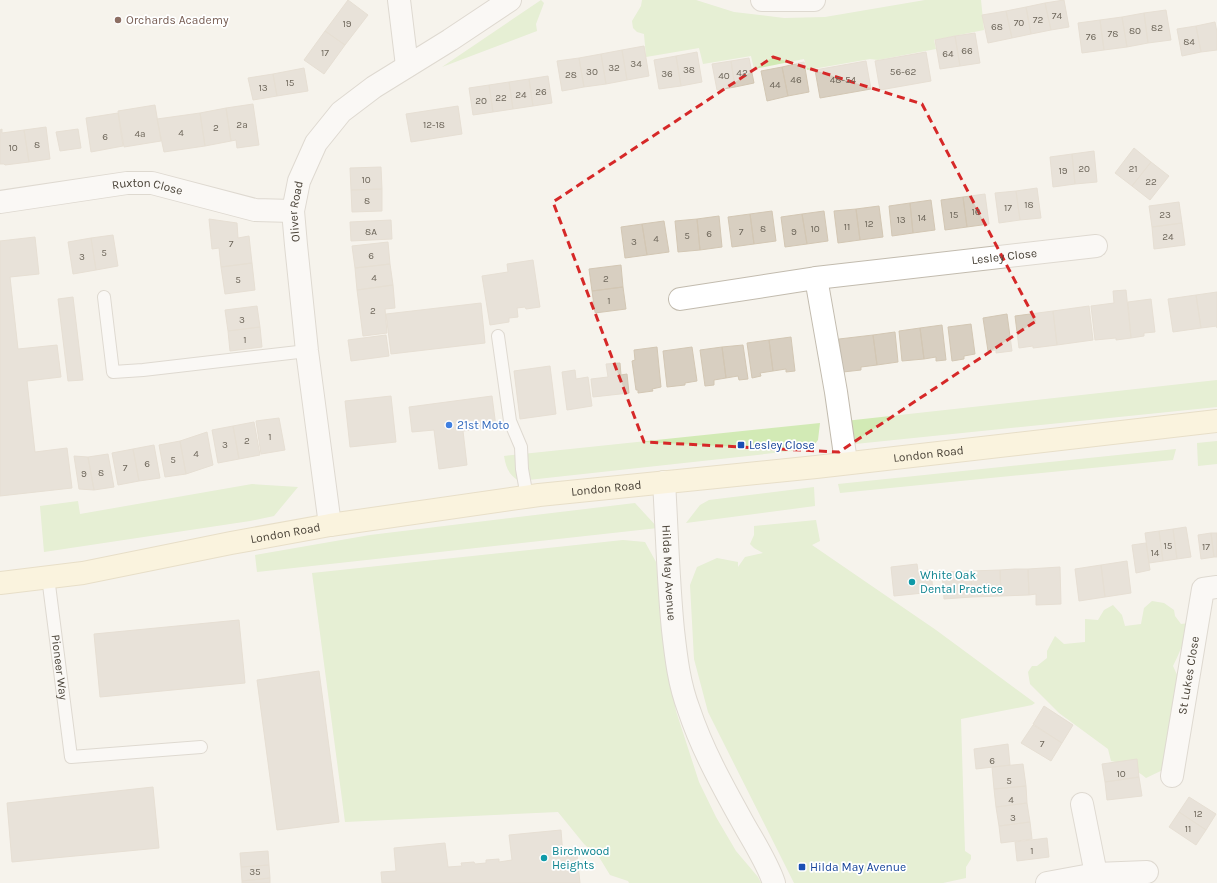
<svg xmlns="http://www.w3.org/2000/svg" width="1217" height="883" viewBox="0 0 1217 883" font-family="Karla,sans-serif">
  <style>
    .green { fill: #d2eab5 }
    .building { fill: #d8cfc1; stroke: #d3c7b4 }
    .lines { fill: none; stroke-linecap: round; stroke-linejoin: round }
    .lane-casing { stroke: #c2bbae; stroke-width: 14 }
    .street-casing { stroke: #c2bbae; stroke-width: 24 }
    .secondary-casing { stroke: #d6c79b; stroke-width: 24 }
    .lane { stroke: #fff; stroke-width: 12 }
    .street { stroke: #fff; stroke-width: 22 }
    .secondary { stroke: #fff3cd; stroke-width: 22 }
    .marked { fill: none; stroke: #d62828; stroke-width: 3; stroke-dasharray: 8 5; stroke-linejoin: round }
    .education-dot { fill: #8d6e63; stroke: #fff; stroke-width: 1.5 }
    .shop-dot { fill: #3f7fe0; stroke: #fff; stroke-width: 1.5 }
    .transit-dot { fill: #1a4fb4; stroke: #fff; stroke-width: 1.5 }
    .culture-dot { fill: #0f9aa8; stroke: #fff; stroke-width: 1.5 }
    .labels { text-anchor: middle; stroke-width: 3.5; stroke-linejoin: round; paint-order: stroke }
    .number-label { font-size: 10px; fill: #6e675b }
    .education-label { font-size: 12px; fill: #785e54; stroke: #fff; text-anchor: start }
    .street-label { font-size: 12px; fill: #4b4439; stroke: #fff }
    .shop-label { font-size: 12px; fill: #366cbe; stroke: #fff; text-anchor: start }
    .transit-label { font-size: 12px; fill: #164399; stroke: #fff; text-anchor: start }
    .culture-label { font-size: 12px; fill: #0d838f; stroke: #fff; text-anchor: start }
  </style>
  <rect width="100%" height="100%" fill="#f6f3ec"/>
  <path class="green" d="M541,0L544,3L536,24L537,31L442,67Z
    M642,0H696L734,12L784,18L825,17L925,0H981L984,30L934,40L936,49L878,60L870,59L807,70L804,59L754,69L751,56L703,64L699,48L646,57L644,34L637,32L633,28L632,21L641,6Z
    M1217,380V407L855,444L845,421Z
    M820,423L818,440L811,449L519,481C509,475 506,468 504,456Z
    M1217,441V464L1198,466L1197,443Z
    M1176,449L1173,460L840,493L838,484Z
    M252,484L298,487L274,516L250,521L44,552L40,506L78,501L80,514Z
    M814,487L815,506L686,523L700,505L709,500Z
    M635,503L658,528L257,572L255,555L370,535Z
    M816,520L820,541L812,545L936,630L1035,703L1032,705L961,719L965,851L971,855V859L966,867V878L943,883H794L708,712L694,659L690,585L697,567L717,558L738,562V567L745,557L763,553L754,548L750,544L754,535V526Z
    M623,540L645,542L656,562L666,663L676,711L699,782L716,817L736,851L758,877L761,883H629L628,881L610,875L599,857L584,844L558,812L345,822L312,573Z
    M1152,601L1164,603L1174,610L1175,616L1181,624L1189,623C1185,639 1180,652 1173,666L1178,677L1169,767L1146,778C1135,769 1125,764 1111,761L1108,749L1059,713L1030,684L1028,672L1032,666H1037L1047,658V651L1055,636L1064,644L1085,642V619L1098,620L1104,610L1113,605L1122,615L1125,626L1141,624L1144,608Z"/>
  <path class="building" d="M348,0L368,15L345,45L325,31Z
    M1064,0L1069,27L1051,30L1045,3Z
    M1045,3L1051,30L1031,34L1026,7Z
    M1026,7L1031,34L1012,38L1006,11Z
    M1166,10L1171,40L1148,43L1144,13Z
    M1006,11L1012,38L988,43L982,15Z
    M1144,13L1148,43L1127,47L1122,17Z
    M1122,17L1127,47L1104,50L1100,20Z
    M1100,20L1104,50L1082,53L1078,23Z
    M1215,22L1217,32V50L1201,52L1196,26Z
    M1196,26L1201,52L1182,56L1177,29Z
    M325,31L345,45L324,74L304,60Z
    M975,33L980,63L960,66L955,36Z
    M955,36L960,66L940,69L935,40Z
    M644,46L649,76L627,80L622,50Z
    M622,50L627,80L606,84L601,54Z
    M697,52L702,82L681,86L676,56Z
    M926,52L931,81L880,90L875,61Z
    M601,54L606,84L584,87L579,58Z
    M676,56L681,86L659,89L654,60Z
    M579,58L584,87L562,91L557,61Z
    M749,58L754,83L735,87L731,61Z
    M731,61L735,87L717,90L712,64Z
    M866,61L871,89L820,98L815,70Z
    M804,62L809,92L788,96L782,67Z
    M782,67L788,96L767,101L761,71Z
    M304,68L308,91L277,96L273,74Z
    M273,74L277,96L253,100L248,78Z
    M548,76L552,103L533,106L529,79Z
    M529,79L533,106L513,109L509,82Z
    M509,82L513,109L493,112L489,85Z
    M489,85L493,112L473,115L469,88Z
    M253,104L259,145L237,148L236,140L231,141L226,108Z
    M155,105L161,141L124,147L118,111Z
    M458,106L462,134L411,142L406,114Z
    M226,108L231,141L205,146L200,113Z
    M118,113L123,146L91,152L86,118Z
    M200,113L205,146L164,152L157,119Z
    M46,127L50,159L29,162L24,130Z
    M2,129V133L24,130L29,162L5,165L4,164H0V130Z
    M78,129L81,148L60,151L56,132Z
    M1134,148L1151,162L1132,186L1115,173Z
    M1094,151L1097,182L1075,184L1072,154Z
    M1072,154L1075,184L1053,187L1050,157Z
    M1151,162L1169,176L1150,200L1132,186Z
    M381,167L382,189L351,190L350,168Z
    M1037,188L1041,218L1020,220L1016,191Z
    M382,189V211L352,212L351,190Z
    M1016,191L1020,220L999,223L995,193Z
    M985,194L989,224L967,227L963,197Z
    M963,197L967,227L945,230L941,200Z
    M931,200L935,230L913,233L910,203Z
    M1179,202L1182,223L1152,227L1149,206Z
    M910,203L913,233L892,236L889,206Z
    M879,206L883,237L860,240L856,209Z
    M856,209L860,240L838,243L834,211Z
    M772,211L776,241L754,244L750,214Z
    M824,211L828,241L807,244L802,214Z
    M750,214L754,244L732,247L728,217Z
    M802,214L807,244L785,247L781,217Z
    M719,216L722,247L700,250L697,219Z
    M209,219L237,223L238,238L249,236L252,263L221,267L219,248L212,249Z
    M697,219L700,250L678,252L675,221Z
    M391,220L392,239L351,241L350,222Z
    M664,221L669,252L647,255L642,224Z
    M1182,223L1185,245L1154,249L1152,227Z
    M642,224L647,255L625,258L621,227Z
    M113,235L118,266L96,270L91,238Z
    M35,237L39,274L10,277L18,349L57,345L61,377L27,381L35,452L67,448L72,488L0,496V241Z
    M91,238L96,270L73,274L68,242Z
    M388,242L390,264L355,268L352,246Z
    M533,260L540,307L526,309L525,307L517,308L518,317L509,318V322L490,325L482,276L508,272L507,264Z
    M252,263L255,290L225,294L221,267Z
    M390,264L393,285L357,290L355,268Z
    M621,265L623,287L592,291L589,269Z
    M393,285L395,308L385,309L387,333L363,336L357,290Z
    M623,287L626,309L595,313L592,291Z
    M1126,290L1131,338L1116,340V338L1095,340L1091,306L1114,303L1113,291Z
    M1217,292V328V326L1201,328L1196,295Z
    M1196,295L1201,328L1173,332L1168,299Z
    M73,297L83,380L68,381L58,299Z
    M1151,299L1155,332L1144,333V336L1131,338L1128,302Z
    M481,303L485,343L391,354L386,314Z
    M257,306L260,327L228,331L225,310Z
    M1089,306L1093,340L1057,345L1053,311Z
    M1053,311L1057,345L1033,348V346L1019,348L1015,316Z
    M1007,314L1012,351L996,353V350L988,351L983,318Z
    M971,324L975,354L964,356V359L952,361L948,327Z
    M942,325L946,360L936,361V357L924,359L920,328Z
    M260,327L262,347L230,351L228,331Z
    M920,328L924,359L902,361L899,331Z
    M895,332L898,362L877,365L873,335Z
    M386,335L389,356L351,361L348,340Z
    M873,335L877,365L861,367V370L843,372L839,339Z
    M791,337L795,371L786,372V369L773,371L769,340Z
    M769,340L773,371L760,373L761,376L752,378L747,343Z
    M743,345L748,379L739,380L738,376L726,378L722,347Z
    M657,347L661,387L652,389L653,391L638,393V390H636L632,361L635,360L634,350Z
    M692,347L697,381L685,383V385L667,387L663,351Z
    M722,347L726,378L714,380V385L705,386L700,350Z
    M620,363L621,375L627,374L629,393L593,397L591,379L608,377L606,364Z
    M550,366L556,414L520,419L514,371Z
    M575,370L576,379L588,377L592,406L567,410L562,372Z
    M391,396L396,442L350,447L345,401Z
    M492,396L496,427L463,431L467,465L439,469L434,430L412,432L409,407Z
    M279,418L285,450L261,454L256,421Z
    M254,422L260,455L239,459L233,426Z
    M233,426L239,459L218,463L212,430Z
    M207,432L213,465L186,474L180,441Z
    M180,441L186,474L165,477L159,445Z
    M154,445L160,478L139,481L133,449Z
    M133,449L139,481L118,485L112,453Z
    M108,454L114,487L94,490L88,457Z
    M74,456L88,457L94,490L79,489Z
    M1186,527L1191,557L1177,559L1173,529Z
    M1173,529L1177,559L1163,561L1159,531Z
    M1159,531L1163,561L1149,563L1145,533Z
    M1211,533L1214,557L1201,559L1198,535Z
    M1211,533H1217V557H1214Z
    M1146,543L1150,570L1136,573L1132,545Z
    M1127,561L1131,593L1105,597L1101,565Z
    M917,564L918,571L931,570L933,592L894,596L891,567Z
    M1101,565L1105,597L1079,601L1075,569Z
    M1060,567L1061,604L1036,605V594L1029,595L1028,569Z
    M1015,569H1028L1029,595L1001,596L1000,570Z
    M1000,570L1001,596L972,597L971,571Z
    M971,571L972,597L944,599L942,572Z
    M239,620L245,683L100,697L94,634Z
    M319,671L339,822L277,830L257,680Z
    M1044,706L1073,725L1062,743L1033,724Z
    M1033,725L1062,743L1051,761L1021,743Z
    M1008,744L1010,765L976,769L974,749Z
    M1137,759L1139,777L1105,782L1102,764Z
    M1023,764L1026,786L994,789L992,767Z
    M1139,777L1142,796L1107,800L1105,782Z
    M1026,786L1027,803L996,807L994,789Z
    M153,787L159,848L12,862L7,803Z
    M1189,797L1216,814L1206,830L1179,812Z
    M1027,803L1030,822L999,826L996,807Z
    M1179,812L1206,830L1196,845L1169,827Z
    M1030,822L1032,839L1001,843L999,826Z
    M561,830L563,856L577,855L580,883H382L381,872L396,871L394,848L445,843L448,867L462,866L461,863L474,862L475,864L486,863V860L499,859V862L512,860L509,835Z
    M1047,838L1049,857L1017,861L1015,842Z
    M268,851L269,865L241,867L240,853Z
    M269,865L270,878L242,881L241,867Z
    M270,878V883H242V881Z"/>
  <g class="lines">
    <defs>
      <g id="lane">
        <path d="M104,297L113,372L143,370L307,351"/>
        <path d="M498,336L510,421L521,447L522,469L527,497"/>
        <path id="s1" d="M48,577L71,757L201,747"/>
      </g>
      <g id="street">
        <path d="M399,0L407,66"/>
        <path d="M762,0H814"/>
        <path id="s2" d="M0,202L127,183H152L255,210L293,211"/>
        <path d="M816,278L836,392L846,462"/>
        <path id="s3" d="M680,299L816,278L1096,246"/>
        <path id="s4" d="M664,482C667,531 668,580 673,630C676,657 679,684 689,710C702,749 722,785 742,821C753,841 767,862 774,883"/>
        <path id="s5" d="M330,525L307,351L296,245L293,211L299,181L316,143L341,112L374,87L450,40L510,0"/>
        <path id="s6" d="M1172,776L1203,589L1217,587"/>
        <path d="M1082,804L1096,874"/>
        <path d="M1047,883L1096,874L1147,872"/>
      </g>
      <g id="secondary">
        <path id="s7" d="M0,583L83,573L231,543L330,525L539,495L816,467L1217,421"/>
      </g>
    </defs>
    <use href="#lane" class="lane-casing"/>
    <use href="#street" class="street-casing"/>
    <use href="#secondary" class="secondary-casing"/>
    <use href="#lane" class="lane"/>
    <use href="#street" class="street"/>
    <use href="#secondary" class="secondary"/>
  </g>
  <path d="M0 0H1217V883H0ZM773,57L922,104L1036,321L839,452L644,442L553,202Z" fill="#f6f3ec" fill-opacity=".55" fill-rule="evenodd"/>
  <path class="marked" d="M773,57L922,104L1036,321L839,452L644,442L553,202Z"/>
  <circle class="education-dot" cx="118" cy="20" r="4"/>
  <circle class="shop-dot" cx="449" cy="425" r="4"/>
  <g class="transit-dot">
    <rect x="737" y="441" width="8" height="8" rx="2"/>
    <rect x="798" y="863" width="8" height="8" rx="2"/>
  </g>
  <g class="culture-dot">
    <circle cx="912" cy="582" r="4"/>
    <circle cx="544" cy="858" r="4"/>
  </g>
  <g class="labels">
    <g class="number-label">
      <text x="1057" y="19">74</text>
      <text x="1038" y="23">72</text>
      <text x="1019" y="26">70</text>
      <text x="347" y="27">19</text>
      <text x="997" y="30">68</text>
      <text x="1157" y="31">82</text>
      <text x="1135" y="34">80</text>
      <text x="1113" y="37">78</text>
      <text x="1091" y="40">76</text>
      <text x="1189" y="45">84</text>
      <text x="967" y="54">66</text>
      <text x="325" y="56">17</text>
      <text x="948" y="57">64</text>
      <text x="636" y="67">34</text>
      <text x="614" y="71">32</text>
      <text x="689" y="73">38</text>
      <text x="592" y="75">30</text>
      <text x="903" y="75">56-62</text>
      <text x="742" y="76">42</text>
      <text x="667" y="77">36</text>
      <text x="571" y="78">28</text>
      <text x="724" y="79">40</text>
      <text x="796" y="83">46</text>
      <text x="843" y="83">48-54</text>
      <text x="290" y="86">15</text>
      <text x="775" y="88">44</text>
      <text x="263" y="91">13</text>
      <text x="541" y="95">26</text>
      <text x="521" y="98">24</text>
      <text x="501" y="101">22</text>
      <text x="481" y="104">20</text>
      <text x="242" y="128">2a</text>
      <text x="434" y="128">12-18</text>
      <text x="216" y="131">2</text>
      <text x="181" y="136">4</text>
      <text x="140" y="137">4a</text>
      <text x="105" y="140">6</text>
      <text x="37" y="148">8</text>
      <text x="13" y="151">10</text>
      <text x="1084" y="172">20</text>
      <text x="1133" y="172">21</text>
      <text x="1063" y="174">19</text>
      <text x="366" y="183">10</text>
      <text x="1151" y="185">22</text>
      <text x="367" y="204">8</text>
      <text x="1029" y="208">18</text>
      <text x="1008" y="211">17</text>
      <text x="976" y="215">16</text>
      <text x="954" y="218">15</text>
      <text x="1165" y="218">23</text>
      <text x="922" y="221">14</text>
      <text x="901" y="223">13</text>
      <text x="869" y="227">12</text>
      <text x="847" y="230">11</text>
      <text x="763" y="232">8</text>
      <text x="815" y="232">10</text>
      <text x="371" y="235">8A</text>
      <text x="741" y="235">7</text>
      <text x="794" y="235">9</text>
      <text x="709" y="237">6</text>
      <text x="687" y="239">5</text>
      <text x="1168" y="240">24</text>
      <text x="656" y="242">4</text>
      <text x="634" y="245">3</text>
      <text x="231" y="247">7</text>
      <text x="104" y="256">5</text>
      <text x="371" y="259">6</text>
      <text x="82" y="260">3</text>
      <text x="374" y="281">4</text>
      <text x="606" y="282">2</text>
      <text x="238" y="283">5</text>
      <text x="609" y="304">1</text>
      <text x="373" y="314">2</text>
      <text x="242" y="323">3</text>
      <text x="245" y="343">1</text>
      <text x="270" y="440">1</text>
      <text x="247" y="444">2</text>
      <text x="225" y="448">3</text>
      <text x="196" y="457">4</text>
      <text x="173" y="463">5</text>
      <text x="147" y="467">6</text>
      <text x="125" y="471">7</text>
      <text x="101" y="476">8</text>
      <text x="84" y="477">9</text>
      <text x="1168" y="549">15</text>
      <text x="1206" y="550">17</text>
      <text x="1155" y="556">14</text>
      <text x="1042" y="747">7</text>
      <text x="992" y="764">6</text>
      <text x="1121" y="777">10</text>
      <text x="1009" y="784">5</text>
      <text x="1011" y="803">4</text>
      <text x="1198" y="817">12</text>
      <text x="1013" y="821">3</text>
      <text x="1188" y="832">11</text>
      <text x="1032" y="854">1</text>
      <text x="255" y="875">35</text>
    </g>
    <g class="education-label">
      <text x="126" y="24">Orchards Academy</text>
    </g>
    <g class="street-label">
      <text dy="4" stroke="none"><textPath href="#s2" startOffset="149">Ruxton Close</textPath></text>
      <text dy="4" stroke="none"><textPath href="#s5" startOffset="316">Oliver Road</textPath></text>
      <text dy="4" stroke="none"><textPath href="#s3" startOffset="327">Lesley Close</textPath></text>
      <text dy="4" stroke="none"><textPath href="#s7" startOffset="938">London Road</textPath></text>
      <text dy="4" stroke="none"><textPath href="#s7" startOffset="614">London Road</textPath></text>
      <text dy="4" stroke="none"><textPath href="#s7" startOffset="290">London Road</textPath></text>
      <text dy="4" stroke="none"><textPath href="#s4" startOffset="91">Hilda May Avenue</textPath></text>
      <text dy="4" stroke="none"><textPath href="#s1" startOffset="91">Pioneer Way</textPath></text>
      <text dy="4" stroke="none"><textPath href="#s6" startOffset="102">St Lukes Close</textPath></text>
    </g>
    <g class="shop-label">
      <text x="457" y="429">21st Moto</text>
    </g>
    <g class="transit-label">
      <text x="749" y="449">Lesley Close</text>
      <text x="810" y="871">Hilda May Avenue</text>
    </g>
    <g class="culture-label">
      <text x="920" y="579">White Oak<tspan x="920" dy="14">Dental Practice</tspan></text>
      <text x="552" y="855">Birchwood<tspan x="552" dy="14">Heights</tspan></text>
    </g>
  </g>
</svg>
